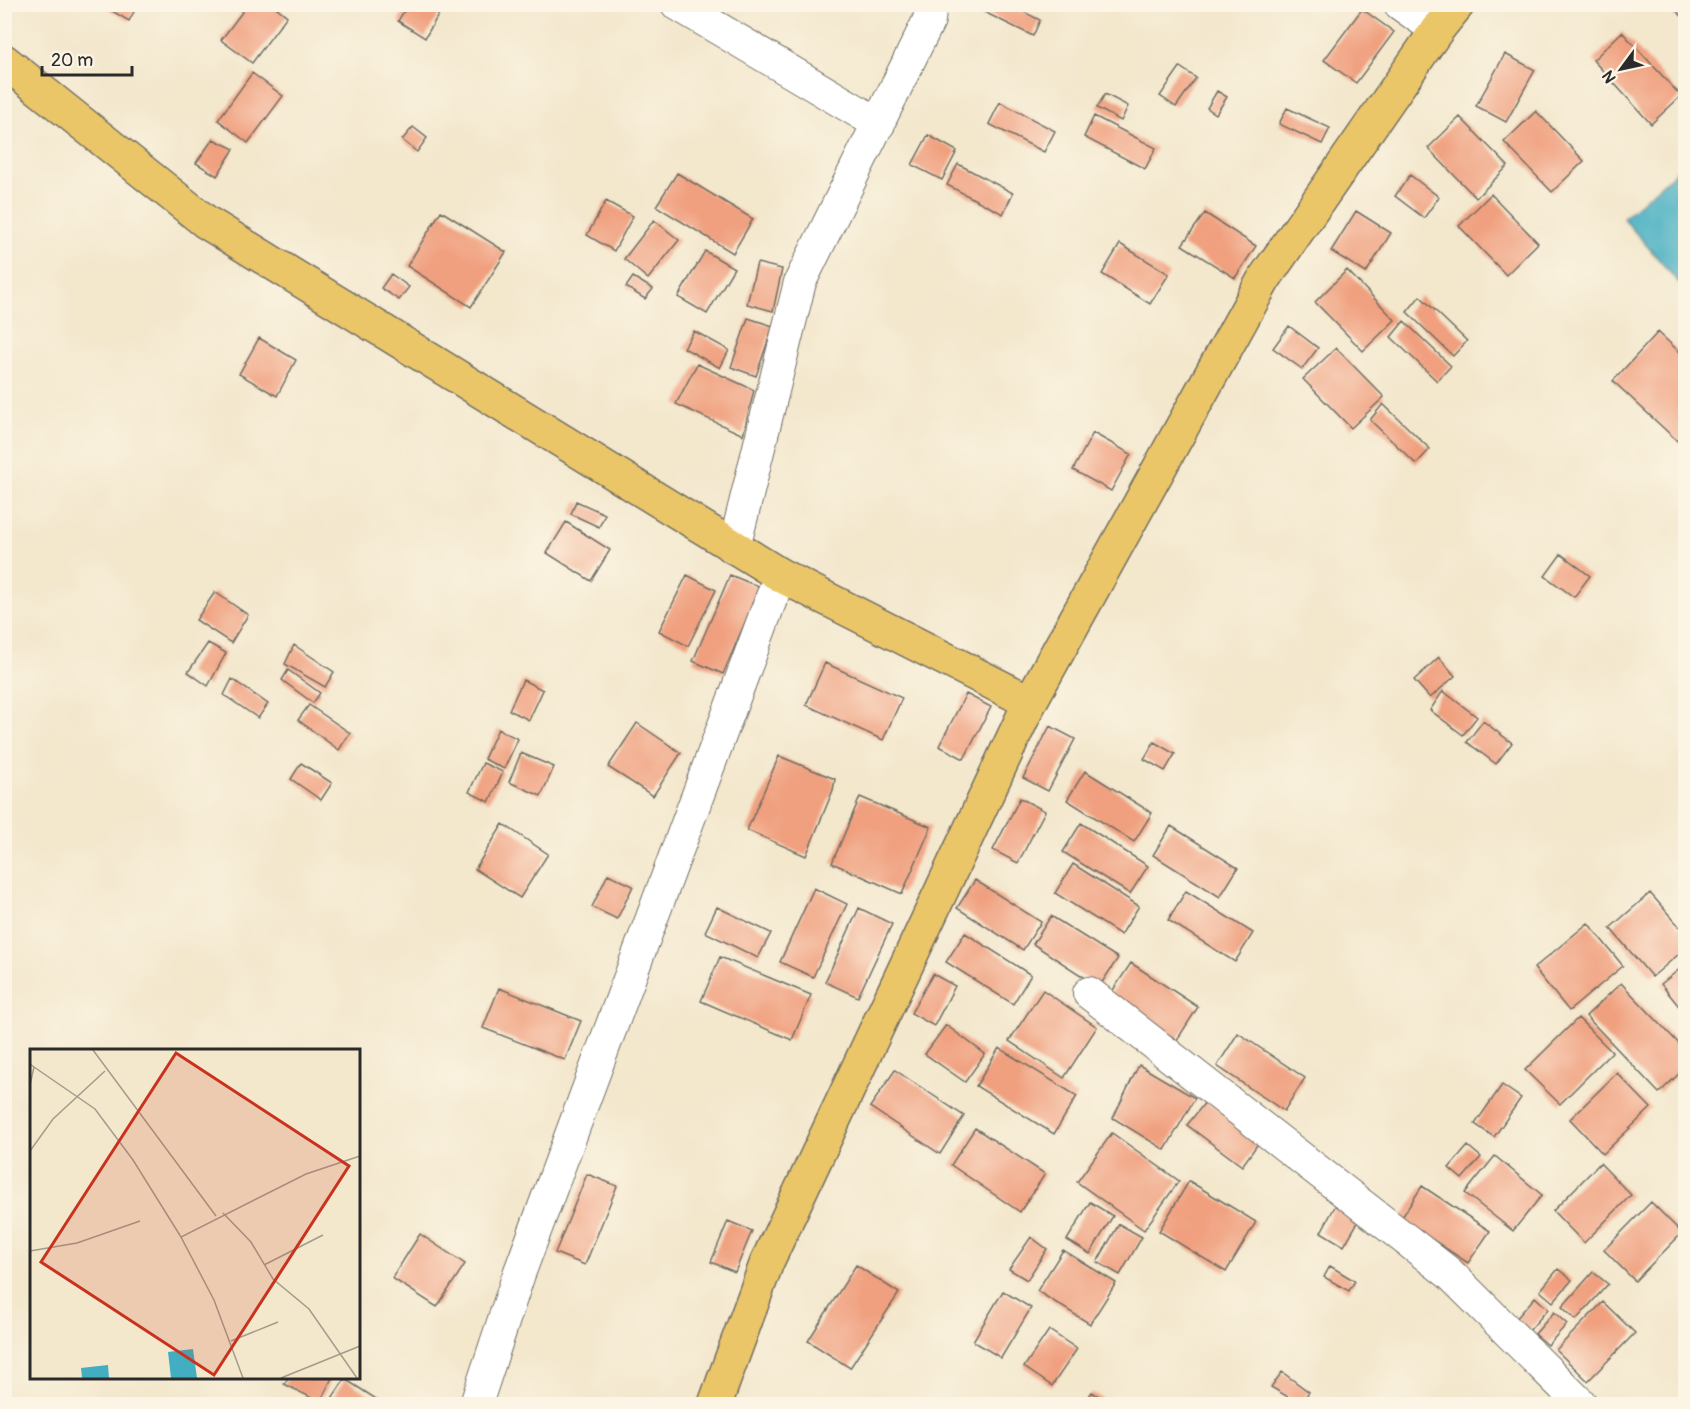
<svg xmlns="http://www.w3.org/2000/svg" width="1690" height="1409" viewBox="0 0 1690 1409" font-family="Pangolin,sans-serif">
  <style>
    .water { fill: #43aec2; stroke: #376c76; stroke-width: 1.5 }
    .building { fill: #f0a07f }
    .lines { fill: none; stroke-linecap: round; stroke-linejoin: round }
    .minor-casing { stroke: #716d63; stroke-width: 34 }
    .major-casing { stroke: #716d63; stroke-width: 36 }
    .minor { stroke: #fff; stroke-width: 32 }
    .major { stroke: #ebc669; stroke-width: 33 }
    .inset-road { fill: none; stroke: #a39c8c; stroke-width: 1.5 }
    .view { fill: #c8321e; fill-opacity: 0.15; stroke: #c8321e; stroke-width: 3 }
    .inset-edge { fill: none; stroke: #2b2b2b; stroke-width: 3 }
  </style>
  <rect width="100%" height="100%" fill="#fcf5e5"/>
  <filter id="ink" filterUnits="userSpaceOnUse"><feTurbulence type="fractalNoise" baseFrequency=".0167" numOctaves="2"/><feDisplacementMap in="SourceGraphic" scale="12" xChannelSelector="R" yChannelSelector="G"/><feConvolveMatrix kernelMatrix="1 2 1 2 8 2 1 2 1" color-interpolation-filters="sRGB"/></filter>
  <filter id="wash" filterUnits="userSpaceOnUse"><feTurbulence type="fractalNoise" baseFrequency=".008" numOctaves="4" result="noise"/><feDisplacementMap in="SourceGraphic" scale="24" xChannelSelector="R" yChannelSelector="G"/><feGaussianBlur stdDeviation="1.35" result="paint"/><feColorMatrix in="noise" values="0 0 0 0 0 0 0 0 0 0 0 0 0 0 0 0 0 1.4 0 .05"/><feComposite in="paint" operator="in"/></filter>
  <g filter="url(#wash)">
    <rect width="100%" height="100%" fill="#f3e7cc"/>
    <path class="water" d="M1685,164V290L1623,218Z"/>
    <g id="blocks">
      <path class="building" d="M100,4H138L129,21Z
        M248,4H272L287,16L252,63L221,40Z
        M408,4L443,7L425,38L398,21Z
        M977,4H1008L1040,20L1033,36L976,8Z
        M1669,4H1686V20Z
        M1362,9L1394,32L1356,83L1324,60Z
        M1622,32L1681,96L1651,124L1593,60Z
        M1505,54L1535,70L1506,122L1476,106Z
        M1180,67L1196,78L1176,107L1160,96Z
        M252,73L283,96L248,143L218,120Z
        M1217,91L1227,97L1216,114L1207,108Z
        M1105,94L1128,106L1121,121L1097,108Z
        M1000,102L1055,131L1044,152L989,124Z
        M1287,108L1330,128L1322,144L1279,124Z
        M1536,111L1584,161L1552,192L1504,142Z
        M1094,116L1156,148L1145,169L1084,137Z
        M1460,117L1508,166L1476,198L1428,148Z
        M413,127L427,138L417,152L402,140Z
        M928,135L957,151L942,180L912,165Z
        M213,139L234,149L217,176L196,163Z
        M958,164L1013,193L1003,214L947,185Z
        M677,173L753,219L733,253L656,206Z
        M1410,175L1439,197L1424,218L1395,196Z
        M1491,194L1538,243L1506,275L1459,226Z
        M606,201L633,216L614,251L587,235Z
        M441,211L506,252L471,307L407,266Z
        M1356,211L1391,233L1366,273L1331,251Z
        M1205,213L1256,246L1235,278L1182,245Z
        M654,220L679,240L648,279L624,259Z
        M1120,244L1169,274L1150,304L1102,274Z
        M705,251L734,268L707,314L678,297Z
        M757,263L782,269L773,311L747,304Z
        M1347,270L1395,320L1363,351L1315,302Z
        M391,274L409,287L399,300L381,288Z
        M633,277L653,289L645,299L626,287Z
        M1420,296L1467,341L1453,356L1407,312Z
        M748,318L773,326L756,376L731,367Z
        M1404,321L1451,366L1437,381L1391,337Z
        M1289,326L1318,348L1302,369L1273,348Z
        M694,331L729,350L720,368L684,348Z
        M1658,332L1686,358V449L1613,381Z
        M259,338L296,360L277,396L239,374Z
        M1336,348L1384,397L1351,428L1303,379Z
        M697,364L754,390L743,435L676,404Z
        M1383,404L1430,449L1416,464L1370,420Z
        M1093,433L1131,454L1111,491L1073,470Z
        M576,501L605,514L599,527L571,514Z
        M566,522L610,550L591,581L547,553Z
        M1561,554L1590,576L1574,597L1545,576Z
        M687,575L716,590L688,646L659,631Z
        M730,575L760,587L723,674L693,661Z
        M215,592L248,615L231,643L196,620Z
        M208,643L226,653L208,686L188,672Z
        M294,645L334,672L325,687L285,664Z
        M1439,657L1455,676L1430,698L1414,680Z
        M825,663L902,698L883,740L806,705Z
        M288,670L320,693L313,703L282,680Z
        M232,679L268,704L258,718L224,695Z
        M523,680L543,690L529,720L509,710Z
        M1443,691L1477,717L1463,735L1430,710Z
        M966,694L991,707L964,759L939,746Z
        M309,705L350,733L339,750L298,720Z
        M1483,721L1512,743L1496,764L1467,742Z
        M637,723L681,753L653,796L608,767Z
        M1050,726L1075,739L1048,791L1023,778Z
        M498,729L518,739L504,769L484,759Z
        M1154,742L1175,754L1165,771L1144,759Z
        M521,753L554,767L541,796L509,782Z
        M779,756L835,779L833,790L806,856L747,830Z
        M301,763L332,783L321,800L291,779Z
        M483,763L503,772L489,802L469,792Z
        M1085,771L1152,813L1134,842L1067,800Z
        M860,797L931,827L902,894L832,863Z
        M1020,798L1045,811L1018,863L993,850Z
        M1081,823L1148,866L1130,894L1063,852Z
        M503,824L548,854L520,898L475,869Z
        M1171,826L1238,868L1220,897L1153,855Z
        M1073,864L1139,906L1121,935L1055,893Z
        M608,874L633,886L617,919L592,907Z
        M975,880L1041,922L1023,950L957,908Z
        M814,888L847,904L813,977L780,962Z
        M1186,891L1253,933L1235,962L1168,920Z
        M1650,893L1686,934V948L1652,977L1610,928Z
        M717,907L771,933L758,958L705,932Z
        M859,908L892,924L858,997L825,982Z
        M1051,916L1118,958L1099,987L1033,944Z
        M1588,923L1623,966L1569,1011L1534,968Z
        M965,933L1031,975L1013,1004L946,962Z
        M720,957L811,995L792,1040L701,1001Z
        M1131,963L1198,1007L1177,1040L1109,996Z
        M1686,964V1015L1661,984Z
        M933,974L955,986L934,1026L911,1013Z
        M1621,983L1686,1051V1067L1659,1093L1586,1016Z
        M499,988L581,1021L565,1060L483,1028Z
        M1043,990L1097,1027L1064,1078L1009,1041Z
        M1578,1018L1612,1052L1560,1104L1525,1070Z
        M946,1025L985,1054L965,1082L925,1054Z
        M1238,1033L1305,1078L1284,1111L1217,1066Z
        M999,1048L1077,1096L1054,1134L976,1086Z
        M1139,1065L1195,1098L1165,1150L1113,1118Z
        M895,1070L964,1116L940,1154L870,1107Z
        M1617,1073L1651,1108L1603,1154L1570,1119Z
        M1502,1085L1521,1098L1494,1137L1475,1124Z
        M1206,1101L1260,1141L1242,1166L1187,1125Z
        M975,1128L1045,1174L1020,1212L951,1165Z
        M1112,1133L1179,1181L1144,1230L1077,1182Z
        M1468,1146L1481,1157L1462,1179L1449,1168Z
        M1495,1156L1542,1195L1513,1231L1465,1193Z
        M1600,1163L1631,1195L1584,1243L1553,1211Z
        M587,1174L617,1186L585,1265L555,1253Z
        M1189,1181L1256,1222L1226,1272L1159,1231Z
        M1422,1186L1490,1231L1468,1263L1401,1219Z
        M1338,1201L1362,1215L1344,1246L1321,1232Z
        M1090,1202L1113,1216L1090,1254L1067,1240Z
        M1651,1202L1682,1233L1635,1281L1604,1250Z
        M728,1221L752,1231L735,1272L711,1262Z
        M1119,1224L1142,1237L1120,1275L1097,1262Z
        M420,1234L465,1264L437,1307L392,1278Z
        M1031,1237L1047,1249L1027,1280L1009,1269Z
        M1063,1250L1116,1283L1090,1324L1037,1291Z
        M856,1265L899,1293L850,1368L808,1341Z
        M1330,1266L1355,1281L1349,1291L1324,1277Z
        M1558,1269L1572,1280L1553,1302L1540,1291Z
        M1593,1272L1608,1284L1576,1320L1562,1307Z
        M1003,1291L1031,1308L1001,1358L973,1341Z
        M1535,1297L1548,1309L1529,1331L1516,1319Z
        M1603,1302L1635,1333L1588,1381L1556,1350Z
        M1554,1312L1567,1324L1548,1345L1535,1334Z
        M1049,1330L1077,1349L1052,1386L1024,1367Z
        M1282,1372L1309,1392L1300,1404L1271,1387Z
        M288,1378H332L320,1402L284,1384Z
        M345,1379L384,1404H328Z
        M1092,1392L1109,1403L1108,1404H1083Z"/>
    </g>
  </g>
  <g filter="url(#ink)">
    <use href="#blocks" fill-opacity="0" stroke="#716d63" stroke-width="1.5"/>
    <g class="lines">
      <defs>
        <path id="minor" d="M677,4L879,124
          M1400,4L1437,30
          M734,548L800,282L929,20L931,4
          M1089,993L1449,1273L1581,1404
          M476,1404L519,1274L780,575"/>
        <path id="major" d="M4,61L206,222L780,575L1030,702L1264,279L1437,30L1458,4
          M715,1404L767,1262L1030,702"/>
      </defs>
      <use href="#minor" class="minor-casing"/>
      <use href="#major" class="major-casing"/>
      <use href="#minor" class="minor"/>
      <use href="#major" class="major"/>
    </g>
  </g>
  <g transform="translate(30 1049)">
    <rect width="330" height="330" fill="#f3e7cc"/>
    <path d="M163,300L167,329H141L138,303ZM78,316L79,329H52L51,319Z" fill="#43aec2"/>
    <path class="inset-road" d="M63,1L186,167M0,15L4,18L0,36M4,18L65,60L103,111L151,188M0,102L23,70L75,22M193,164L221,193L243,230L279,260L327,329M0,202L47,194L110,172M234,216L293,186M201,292L248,273M213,329L184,251L151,188L276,125L330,107M251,329L330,297"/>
    <path class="view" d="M146,4L319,117L184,326L11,213Z"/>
    <rect width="330" height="330" class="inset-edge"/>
  </g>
  <rect width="1690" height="1409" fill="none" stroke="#fcf5e5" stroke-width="24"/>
  <g transform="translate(1621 69) rotate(237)" stroke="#fcf5e5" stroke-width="4.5" paint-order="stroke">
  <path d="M0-4.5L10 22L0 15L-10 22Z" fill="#2b2b2b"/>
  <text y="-9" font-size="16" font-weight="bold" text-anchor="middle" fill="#2b2b2b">N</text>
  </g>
  <path d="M42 66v9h90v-9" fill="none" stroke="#2b2b2b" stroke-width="3"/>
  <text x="51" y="66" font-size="18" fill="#2b2b2b" stroke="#fcf5e5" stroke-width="4.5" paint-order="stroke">20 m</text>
</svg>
